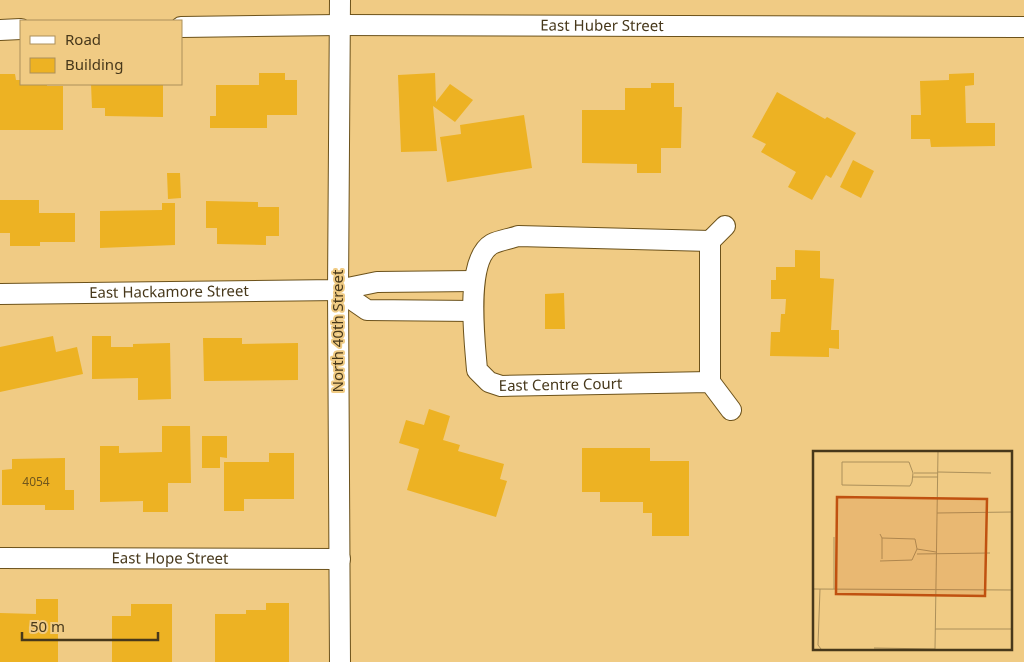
<svg xmlns="http://www.w3.org/2000/svg" width="1024" height="662" viewBox="0 0 1024 662" font-family="'Noto Sans',sans-serif">
  <style>
    .building { fill: #edb223 }
    .lines { fill: none; stroke-linecap: round; stroke-linejoin: round }
    .minor-casing { stroke: #6c521b; stroke-width: 22 }
    .minor { stroke: #fff; stroke-width: 20 }
    .labels { text-anchor: middle; stroke-width: 4; stroke-linejoin: round; paint-order: stroke }
    .number-label { font-size: 12px; fill: #70561d }
    .street-label { font-size: 15px; fill: #47381b; stroke: #f0cb84 }
    .inset-road { fill: none; stroke: #ac905a; stroke-width: 1 }
    .view { fill: #c05110; fill-opacity: 0.15; stroke: #c05110; stroke-width: 2.5 }
    .inset-edge { fill: none; stroke: #47381b; stroke-width: 2.5 }
  </style>
  <rect width="100%" height="100%" fill="#f0cb84"/>
  <path class="building" d="M259,73H285V80H297V115H267V128H210V116H216V85H259Z
    M435,73L436,102L450,84L473,100L455,122L433,106L437,151L401,152L398,75Z
    M974,73V85L965,86L966,123H995V146L931,147L930,139H911V115H921L920,81L949,80V74Z
    M0,74H15L16,80H21V84H47V86H63V130H0Z
    M651,83H674V107H682L681,148H661V173H637V164L582,163V110H625V88H651Z
    M91,84H163V117L105,116V108H92Z
    M777,92L825,119L827,117L856,133L831,178L826,175L812,200L788,187L796,172L761,152L766,144L752,137Z
    M524,115L532,168L447,182L440,137L461,134L460,125Z
    M853,160L874,171L861,198L840,187Z
    M167,173H180L181,198L168,199Z
    M0,200H39V213H75V242H40V246H10V233H0Z
    M206,201L258,202V207H279V236H266V245L217,244V228H206Z
    M162,203H175V245L100,248V211L162,210Z
    M795,250L820,251V278L834,279L831,330H839V349L829,348V357L770,356L771,332H780L781,314H785L786,299H771V280H776V267H795Z
    M564,293L565,329H545V294Z
    M53,336L56,352L77,347L83,374L0,392V347Z
    M92,336H111V347H133V344L170,343L171,399L138,400V378L92,379Z
    M203,338H242V344L298,343V380L204,381Z
    M429,409L450,416L443,440L460,445L458,451L504,464L500,479L507,481L496,517L407,490L419,449L399,443L406,420L424,425Z
    M162,426H190L191,483H168V512H143V501L100,502V446H119V453L162,452Z
    M202,436H227V458L220,457V468H202Z
    M582,448H650V461H689V536H652V513H643V502H600V492H582Z
    M269,453H294V499H244V511H224V462H269Z
    M65,458V490H74V510H45V505H2V470L12,469V459Z
    M36,599H58V662H0V613L36,614Z
    M266,603H289V662H215V614H246V610H266Z
    M131,604H172V662H112V616H131Z"/>
  <g class="lines">
    <defs>
      <g id="minor">
        <path id="s1" d="M181,27L340,25L1024,27"/>
        <path d="M0,30L21,29"/>
        <path id="s2" d="M725,226L710,241L518,236C510,239 500,240 492,244C464,260 475,343 477,370L489,382L501,386L710,382L731,410"/>
        <path d="M338,290L367,310L473,311"/>
        <path id="s3" d="M0,294L338,290L377,282L474,281"/>
        <path d="M710,382V241"/>
        <path id="s4" d="M0,558L340,559"/>
        <path d="M340,662L338,290L340,0"/>
      </g>
    </defs>
    <use href="#minor" class="minor-casing"/>
    <use href="#minor" class="minor"/>
  </g>
  <g class="labels">
    <g class="number-label">
      <text x="36" y="486">4054</text>
    </g>
    <g class="street-label">
      <text dy="5" stroke="none"><textPath href="#s1" startOffset="421">East Huber Street</textPath></text>
      <text dy="5" stroke="none"><textPath href="#s3" startOffset="169">East Hackamore Street</textPath></text>
      <text transform="translate(338 331) rotate(-90)" y="5">North 40th Street</text>
      <text dy="5" stroke="none"><textPath href="#s2" startOffset="461">East Centre Court</textPath></text>
      <text dy="5" stroke="none"><textPath href="#s4" startOffset="170">East Hope Street</textPath></text>
    </g>
  </g>
  <g transform="translate(813 451)">
    <rect width="199" height="199" fill="#f0cb84"/>
    <path class="inset-road" d="M29,11H96L100,22L99,31L97,35L29,34ZM125,21L178,22M101,22H125M100,26H125M124,62L199,61M67,83L69,87L102,88L104,98L99,109L67,110M21,86V138M104,98L123,101M104,103L177,102M69,108V87M0,138L199,139M7,138L5,194L8,198M122,178H199M61,197L122,198M122,198L125,0"/>
    <path class="view" d="M24,46L174,48L172,145L23,143Z"/>
    <rect width="199" height="199" class="inset-edge"/>
  </g>
  <rect x="20" y="20" width="162" height="65" fill="#f0cb84" stroke="#ac905a"/>
  <rect x="30" y="36" width="25" height="8" fill="#ffffff" stroke="#ac905a"/>
  <text x="65" y="45" font-size="15" fill="#47381b">Road</text>
  <rect x="30" y="58" width="25" height="15" fill="#edb223" stroke="#ac905a"/>
  <text x="65" y="70" font-size="15" fill="#47381b">Building</text>
  <path d="M22 632v8h136v-8" fill="none" stroke="#47381b" stroke-width="2.5"/>
  <text x="30" y="632" font-size="15" fill="#47381b" stroke="#f0cb84" stroke-width="4" paint-order="stroke">50 m</text>
</svg>
